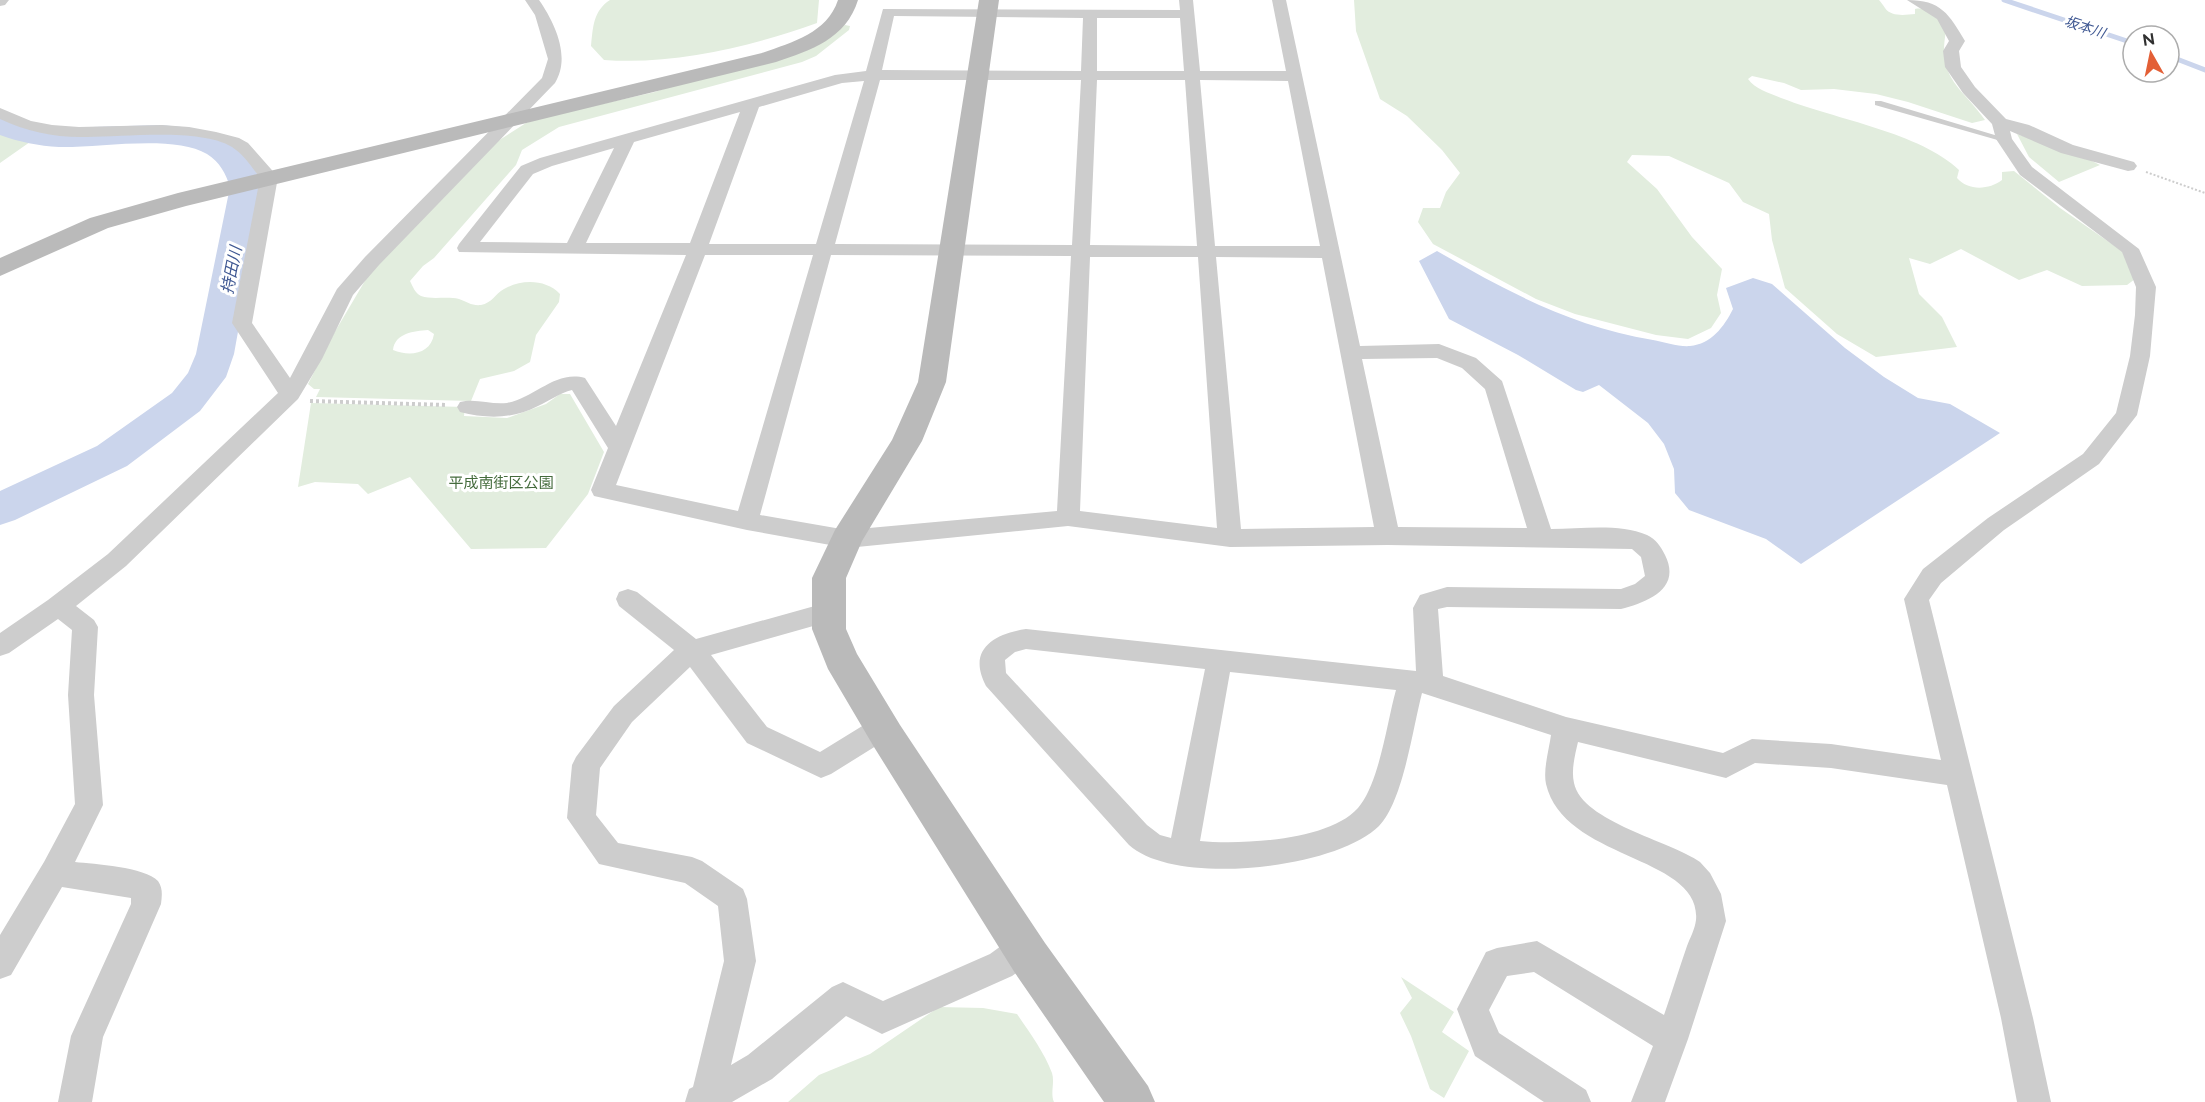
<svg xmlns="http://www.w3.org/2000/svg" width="2205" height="1102" viewBox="0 0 2205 1102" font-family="Raleway,'Noto Sans JP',sans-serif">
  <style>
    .green { fill: #e2edde; fill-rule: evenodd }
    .water { fill: #cbd5ec }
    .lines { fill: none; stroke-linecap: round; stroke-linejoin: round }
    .stream { stroke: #cbd5ec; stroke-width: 5 }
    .river { fill: #cbd5ec; fill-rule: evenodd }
    .path-far1 { stroke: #cdcdcd; stroke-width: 2; stroke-dasharray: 2 2; stroke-linecap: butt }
    .path { stroke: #cdcdcd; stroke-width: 4; stroke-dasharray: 3 3; stroke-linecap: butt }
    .lane { fill: #cdcdcd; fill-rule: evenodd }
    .street { fill: #cdcdcd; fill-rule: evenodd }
    .secondary { fill: #bababa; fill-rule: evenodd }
    .labels { text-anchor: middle; stroke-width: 6; stroke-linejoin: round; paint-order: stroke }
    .far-water-label { font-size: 14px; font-style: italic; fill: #3e5792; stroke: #fff }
    .park-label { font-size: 15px; fill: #456c3d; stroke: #fff }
    .water-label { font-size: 16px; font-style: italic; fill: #3e5792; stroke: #fff }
  </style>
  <rect width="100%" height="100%" fill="#fff"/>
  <path class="green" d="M610,0H819L817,23C750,47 675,65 604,60L591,46C593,27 593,11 610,0Z
    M1354,0H1879C1881,2 1883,5 1885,8C1891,17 1905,15 1915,14V9C1930,6 1939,20 1946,31C1937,79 1961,86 1985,120L1972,123L1908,102L1876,94L1834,89L1801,90L1784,83L1752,76L1748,79C1756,90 1772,94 1784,99C1835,119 1921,133 1959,170L1957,178C1968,191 1989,190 2002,180V172L2014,171L2060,208L2122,251L2135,279L2127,285L2082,286L2047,270L2019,280L1961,249L1930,264L1909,258L1919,294L1942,317L1957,347L1876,357L1837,334L1785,288L1772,240L1769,214L1743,202L1729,183L1669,156L1632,155L1627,162L1657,189L1692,237L1722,269L1717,295L1721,313L1711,328L1688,339L1656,335L1575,314L1536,299L1433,244L1418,222L1423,208H1440L1446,192L1460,173L1442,150L1407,116L1380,99L1356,31Z
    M845,25L850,26L849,30L816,56L802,62L559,127L522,150L516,165L434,258L423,266L410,281C413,287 415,293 421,296C432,300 447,296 459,299C467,302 472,306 481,305C492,303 495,294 504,289C521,279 546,279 560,294L559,302L536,335L530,362L514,371L480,379L471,401L316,397L320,389H314L308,384L333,335L369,274L498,141L526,123L540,118L655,92ZM428,330L434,334C431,354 410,357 393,350C395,333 414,331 428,330Z
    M0,132L27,140L30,142L0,163Z
    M2017,134L2090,160L2100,165L2059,182L2029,157Z
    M560,394H570L604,452L588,494L546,548L471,549L410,477L368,494L358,484L315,482L298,487L311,403L465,407L464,416L507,418L546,404Z
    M1401,977L1454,1012L1442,1032L1469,1051L1444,1098L1430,1089L1411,1036L1400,1013L1412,998Z
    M939,1007L983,1008L1017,1014C1030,1033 1044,1052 1052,1073C1055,1083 1050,1093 1054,1102H788L819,1075L870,1054Z"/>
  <path class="water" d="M1437,251C1508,292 1571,326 1653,340C1664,342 1679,347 1690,346C1711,344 1724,327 1733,309L1726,288L1753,278L1772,284L1845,348L1884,377L1918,398L1950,404L2000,433L1801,564L1766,539L1689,510L1675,493L1674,469L1664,444L1648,423L1599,385L1583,392L1576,390L1518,355L1449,319L1419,261Z"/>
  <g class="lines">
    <path class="stream" d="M2004,0L2133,43
      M2169,56L2205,70"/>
    <path class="river" d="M0,116L31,125L58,128L161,125L192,128L230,140L249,158L264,187L234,354L226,377L200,411L127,466L15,520L0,525V491L97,446L172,393L188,373L196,354L230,187C226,174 220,162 207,154C174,134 98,148 59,147C39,146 19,142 0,135Z"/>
    <path class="path-far1" d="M2146,172L2205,193"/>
    <path class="path" d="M310,401L447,405"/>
    <path class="lane" d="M1875,101H1881L2008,139L2001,141L1875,105Z"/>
    <path class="street" d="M0,0H9L5,5L0,6Z
      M525,0H539C555,23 571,57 555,83L379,265L353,295L322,359L298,399L126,566L76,606L94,620L98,627L94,695L103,805L75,862C94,864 145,867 158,881C163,888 162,896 161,904L103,1037L92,1102H58L71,1036L131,904V898L62,887L11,975L0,979V935L44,862L75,804L68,695L72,630L58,619L9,653L0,656V633L48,600L108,554L278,393L232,323L260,178C252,167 243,154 232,147C198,127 120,138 81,137C52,137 26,131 0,119V108L31,121L52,125L79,127L162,125L189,127L216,132L239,138L248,143L278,177L252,323L290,378L337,289L365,257L542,78L548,59L535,15Z
      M1179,0H1193L1200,71H1286L1272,0H1286L1360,346L1439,344L1476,358L1502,381L1551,529C1581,529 1619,523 1647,535C1656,539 1661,547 1665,555C1682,589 1647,602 1621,609L1447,607L1438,609L1443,676L1566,717L1723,753L1752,739L1831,744L1941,760L1904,599L1923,569L1988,518L2083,454L2116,413L2130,356L2135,315L2136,287L2122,252L2020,175L1996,139L1992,124L1963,93L1945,67L1943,51L1949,41L1937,19L1907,0C1941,0 1949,14 1965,41L1959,51L1961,67L1975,87L2006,119L2029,125L2073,145L2134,162L2137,166L2134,170L2128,171L2061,153L2010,131L2012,139L2032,167L2139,249L2156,287L2150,356L2137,415L2099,464L2004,530L1941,583L1929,600L2033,1018L2051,1102H2017L2001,1018L1947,785L1831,768L1755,763L1726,778L1578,742C1575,755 1571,770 1574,783C1582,822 1671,841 1700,862L1710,873L1721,894L1726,921L1688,1039L1665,1102H1631L1653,1046L1534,972L1507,976L1489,1010L1499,1033L1586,1090L1591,1102H1544L1475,1056L1457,1009L1486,952L1497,948L1537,941L1664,1015C1672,992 1679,969 1687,946C1690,938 1695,929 1696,920C1702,855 1564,861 1546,784C1543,769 1549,750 1551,735L1422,693C1413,727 1403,802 1379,826C1336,869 1175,887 1129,845L986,686C967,650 993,634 1026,629L1416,671L1413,608L1420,595L1447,587L1621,589L1635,584L1645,576L1641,557L1632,549L1388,545L1230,547L1068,526L847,548L747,530L594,496L591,490L608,448L572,390C560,393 549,401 538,406C513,419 487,419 460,412L457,407L460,402C476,398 491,405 507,403C535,398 555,370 585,378L616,426L686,255L459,252L457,248L459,244L521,166L540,158L835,75L866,71L883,9L1180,10ZM894,16L1083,18L1081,71L882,70ZM1097,18H1180L1184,71H1097ZM880,80H1081L1072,245L835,244ZM1097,80H1185L1197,246L1090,245ZM1200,80L1288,81L1320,246H1215ZM864,81L816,244H709L759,107L842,83ZM740,112L690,243H586L634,142ZM614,148L567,243L480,242L533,174L552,166ZM705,255H813L738,511L616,485ZM831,255L1071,256L1057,511L847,530L760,515ZM1090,257H1198L1217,528L1080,511ZM1216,257L1322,258L1374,527L1241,529ZM1437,358L1462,368L1485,389L1527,528L1398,527L1362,359ZM1026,649L1205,669L1171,838L1160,835L1147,825L1006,673L1005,660L1015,652ZM1230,672L1396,690C1387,722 1380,778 1361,804C1336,841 1240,845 1200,841Z
      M628,589L637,592L696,639L829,602L838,605L842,612L838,619L711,655L767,727L820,752L872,720L882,717L892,720L896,728L892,736L831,774L821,778L747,743L690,667L632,722L600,768L596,815L618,843L692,857L702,861L743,889L747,899L756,961L731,1065L748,1055L832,987L843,982L883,1001L990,954L1012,938L1023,934L1034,938L1038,949L1034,960L1012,976L882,1034L846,1016L772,1079L732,1102H685L689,1089L693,1087L724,961L718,906L685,883L599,864L567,818L572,765L576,757L614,706L674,650L619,606L616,599L619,592Z"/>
    <path class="secondary" d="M838,0H858C846,39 811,50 776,62L186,206L108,228L0,276V258L90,218L178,193L762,53C793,42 827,33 838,0Z
      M979,0H999L946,382L922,441L862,541L846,578V629L857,654L900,725L1045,943L1148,1086L1155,1102H1104L1015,973L874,747L828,669L812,629V578L835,530L892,440L918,382Z"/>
  </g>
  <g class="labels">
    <g class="far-water-label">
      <text transform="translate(2085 27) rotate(18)" y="5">坂本川</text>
    </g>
    <g class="park-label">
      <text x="501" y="488">平成南街区公園</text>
    </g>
    <g class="water-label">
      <text transform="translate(231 270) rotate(-79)" y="6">持田川</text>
    </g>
  </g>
  <g transform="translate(2151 54) rotate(351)"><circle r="28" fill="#ffffff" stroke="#acacac" stroke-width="1.5"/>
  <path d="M0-4.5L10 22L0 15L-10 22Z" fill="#e35f36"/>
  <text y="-9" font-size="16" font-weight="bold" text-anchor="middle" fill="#303030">N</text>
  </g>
</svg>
